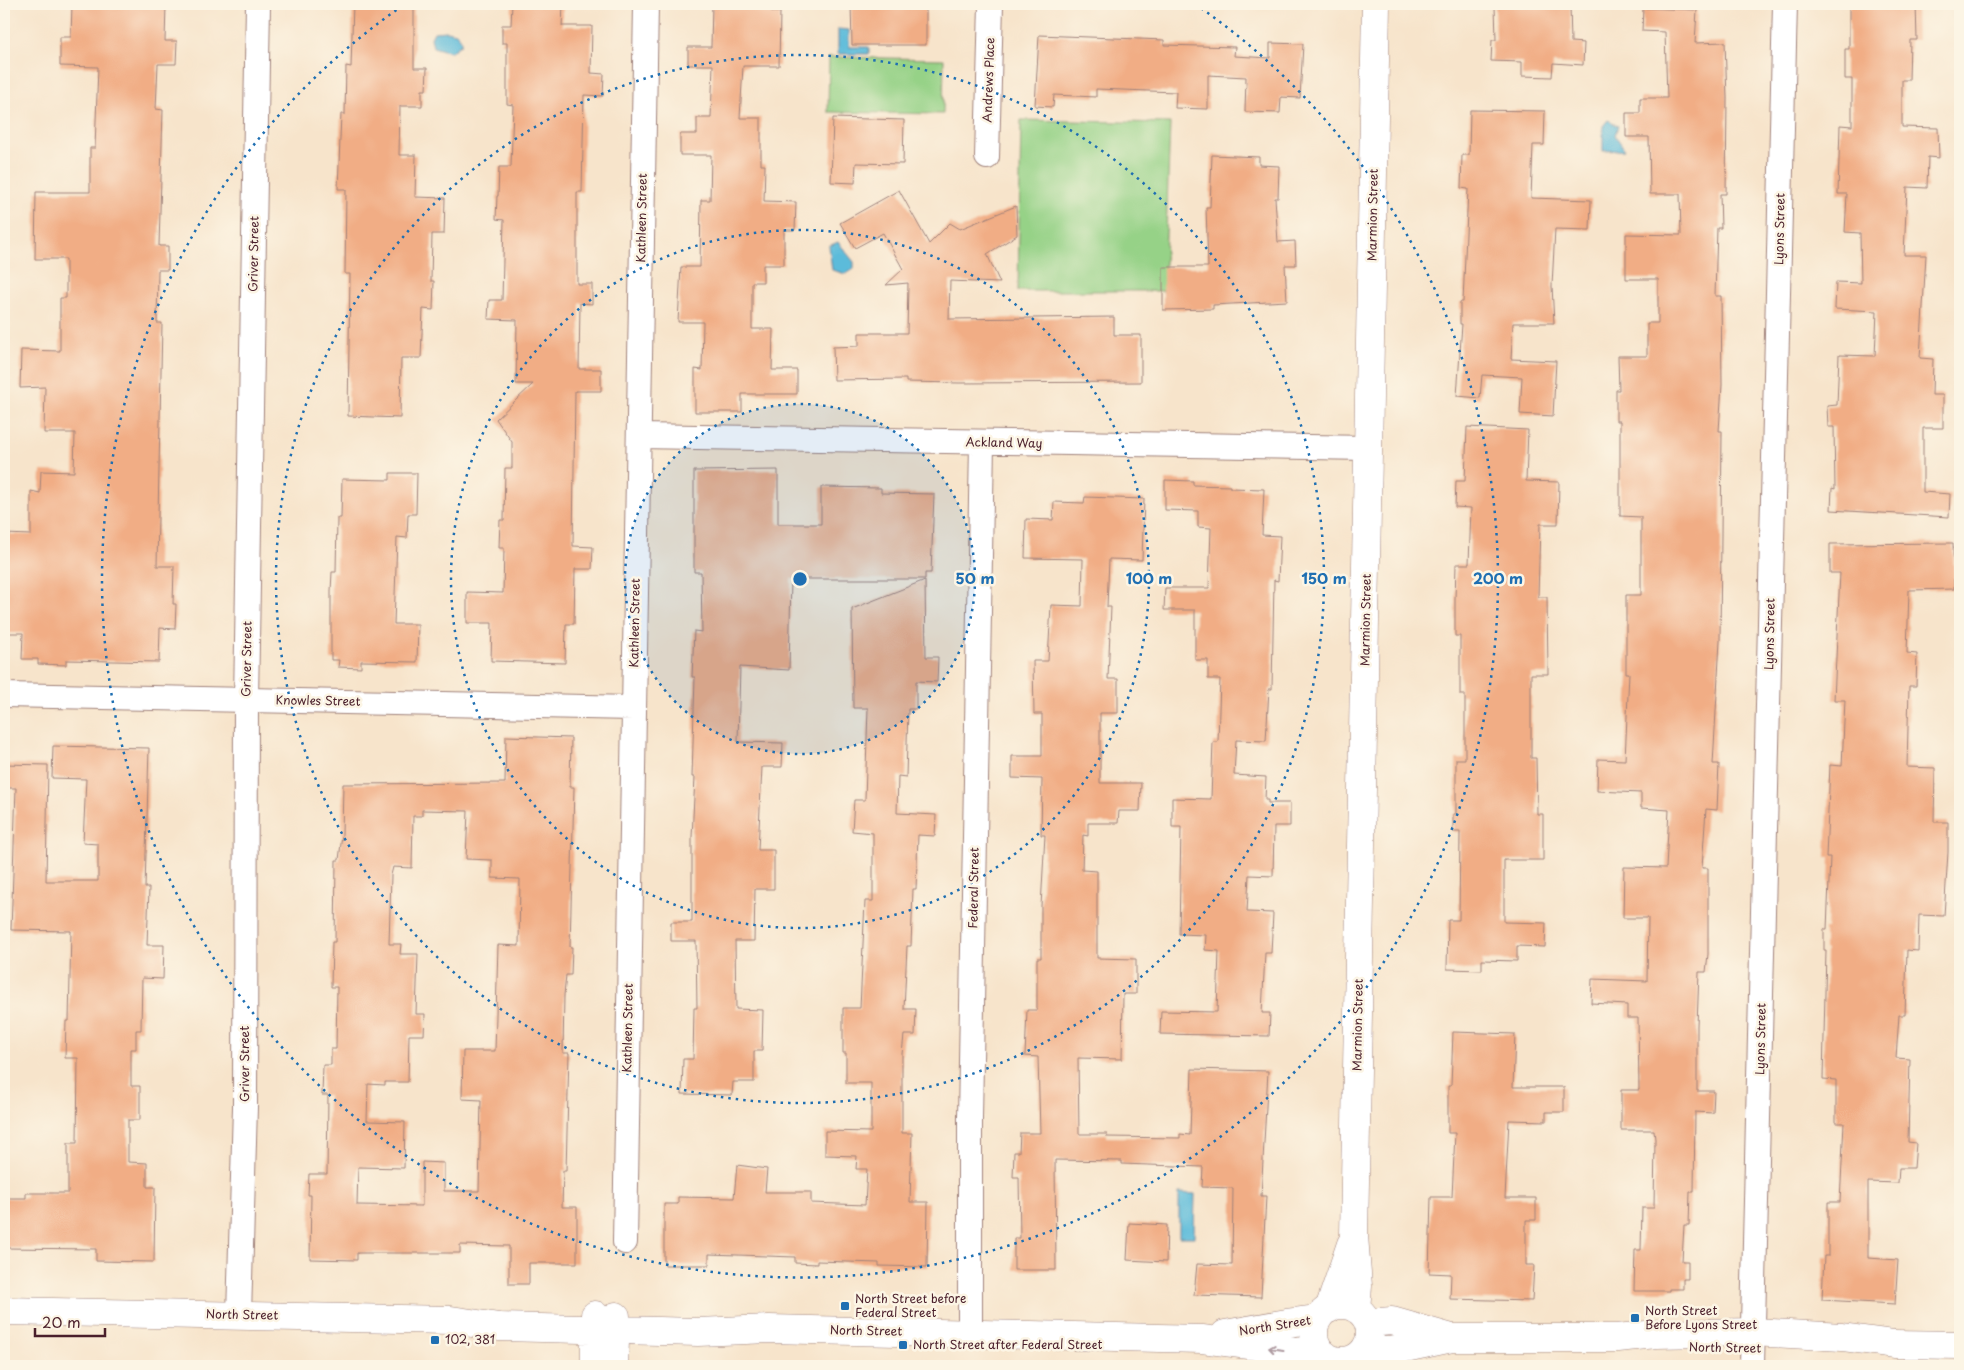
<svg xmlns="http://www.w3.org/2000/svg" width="1964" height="1370" viewBox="0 0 1964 1370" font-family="'Playpen Sans',sans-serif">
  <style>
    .green { fill: #96d287; stroke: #707859 }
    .water { fill: #5bbbda; stroke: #526d82 }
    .building { fill: #f1ad85; fill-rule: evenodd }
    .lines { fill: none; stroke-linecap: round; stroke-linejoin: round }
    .minor-casing { stroke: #a0827b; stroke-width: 26 }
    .tertiary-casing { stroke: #a0827b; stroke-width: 29 }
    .minor { stroke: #fff; stroke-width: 24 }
    .tertiary { stroke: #fff; stroke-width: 28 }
    .oneway { stroke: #ae9aa0 }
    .ring { fill: none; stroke: #1f6fb2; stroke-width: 2.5; stroke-dasharray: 2.5 5 }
    .poi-dot { fill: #1f6fb2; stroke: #fcf5e5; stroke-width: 2 }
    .labels { text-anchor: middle; stroke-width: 5; stroke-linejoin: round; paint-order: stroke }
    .street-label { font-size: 12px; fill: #4a1f2b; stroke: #fcf5e5 }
    .poi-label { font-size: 12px; fill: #4a1f2b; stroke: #fcf5e5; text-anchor: start }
    .centre { fill: #1f6fb2; stroke: #fcf5e5; stroke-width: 2.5 }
    .ring-label { font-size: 15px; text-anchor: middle; font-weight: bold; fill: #1f6fb2; stroke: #fcf5e5; stroke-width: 5; stroke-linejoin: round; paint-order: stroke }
  </style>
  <rect width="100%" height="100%" fill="#fcf5e5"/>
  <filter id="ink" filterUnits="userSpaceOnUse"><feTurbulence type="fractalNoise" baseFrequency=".02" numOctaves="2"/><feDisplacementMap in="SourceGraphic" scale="10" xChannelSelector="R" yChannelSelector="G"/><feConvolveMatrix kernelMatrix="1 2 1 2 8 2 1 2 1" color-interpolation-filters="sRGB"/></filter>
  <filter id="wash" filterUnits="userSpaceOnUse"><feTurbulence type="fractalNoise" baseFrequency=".0096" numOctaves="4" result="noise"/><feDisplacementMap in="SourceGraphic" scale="20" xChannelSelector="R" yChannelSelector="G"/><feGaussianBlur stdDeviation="1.12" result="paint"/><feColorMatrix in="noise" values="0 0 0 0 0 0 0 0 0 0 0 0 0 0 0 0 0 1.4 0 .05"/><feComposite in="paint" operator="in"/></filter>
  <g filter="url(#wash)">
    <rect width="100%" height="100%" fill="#f7e4cb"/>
    <path class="green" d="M829,57L944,59L943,114L828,112Z
      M1021,120L1170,123L1164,291H1018Z
      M1290,1361L1402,1363V1366H1291Z"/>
    <path class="water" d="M838,29L849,30V47H869V54H838Z
      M447,31L456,33L461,39V44L451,52L433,47L431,38L434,32Z
      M1608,120L1618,126L1615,135L1625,150L1603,151V126Z
      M838,242L854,262V269L846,274L832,270L829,246Z
      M1179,1193L1195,1194L1194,1237H1179Z"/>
    <g id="blocks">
      <path class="building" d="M72,4H166L165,41H177L176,64H158L156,109L163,110L159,246H168V270H158L157,323H162L157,566H174L173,604H176L175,629L160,628L159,662L66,660V665L38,664V659H22L23,633H4L5,534L31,535V491L40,493L41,471L74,472L75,433H44L45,387L20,388L21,350L60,351V298H66V259H35L36,192H90V148H95L98,67L60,66V37H71Z
        M353,4H414V68H427L426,90H422V106H400L399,155H416L415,197L445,198L444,234H432L431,281H434L433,310L423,309L421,358H401L400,418L348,416L350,274H345L346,189H338L341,114H345L346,66L351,67Z
        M512,4H563L562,26H592L591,73L604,74L603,96L584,95L582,192H577V284H592V304L580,303L579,369H601V391H575L573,546L593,547L592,569H575L574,624H566L565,663L491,661L492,623H467V592L503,593L504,548H499L500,520H504L505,468H512V442L496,419L533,384H516L517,320L488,319L489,300H502L504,220L496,219L497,196H498L499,167H511L513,105L507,104V43H502V25H511Z
        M712,4H773L772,12H780L779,66H743L740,118H761V165H765L764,201L796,202L795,230H784V265H763V282H752V329H773L772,370H797V394H742V412H695V369L702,370L703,322H678L681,267H700L701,200H710L711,155H680V134H697V118H711L713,65H688V47H711Z
        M851,4H926V45H852Z
        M1849,4H1916L1917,40H1910L1909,80H1902V127L1938,128L1939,158L1928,157L1927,188L1907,187L1904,255H1926L1920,358L1933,359L1932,395H1943V428H1923V492L1950,494L1949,517L1831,510L1832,488L1835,489L1834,427H1828L1827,406L1837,405L1839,355L1875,356L1877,311L1835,309L1836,282L1861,283L1860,233L1845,232L1847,194H1838L1840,125L1852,126V79H1845V49H1849Z
        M1570,5L1571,42L1584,43L1583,65L1553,63L1552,77L1522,76V62L1491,61L1492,40H1496L1495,6Z
        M1643,8L1697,10L1695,43L1725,42L1727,98L1726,194H1720L1721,228H1717L1715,296H1721L1722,385L1719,431H1722L1720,641L1713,764H1719L1717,810L1706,809L1702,868H1708V954L1706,972H1699L1697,1026V1091H1714L1713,1113L1695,1112L1694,1192H1690L1689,1225H1684L1682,1261H1688V1279H1683V1289H1669V1291H1634L1635,1250H1641L1642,1208H1654L1655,1139L1654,1130H1621V1090H1639L1638,1018H1627V1005L1591,1003L1592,979L1647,981L1648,918H1623L1624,867L1666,868L1669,810L1641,808V793L1597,791L1598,759L1625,760L1629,673H1626V595H1641V517L1620,516V421H1616V390H1619L1618,356H1647V323H1658V279H1626V234L1681,235L1680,194H1650L1649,137H1626V113H1640V98H1667L1665,32L1642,31Z
        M1039,35L1164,40V45L1235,47L1234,56L1270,58V43L1303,44L1300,98L1281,97L1280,113L1245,112L1246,77L1208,75V109L1175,108L1176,92L1096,89V97L1054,95L1053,107L1035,106Z
        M1470,110L1545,111L1544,145H1533L1531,198L1591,200L1590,230L1555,229L1552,286L1554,323H1513L1511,359L1556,361L1553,416L1520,414L1522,377L1482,375L1480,398L1457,396L1462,324H1460V302H1463L1468,189L1461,188L1462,155H1469Z
        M833,118L904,120L903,164L856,163L855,183L831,182Z
        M1212,155L1259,157V165L1279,166L1278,198H1275L1278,242L1295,241L1296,265H1285L1287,301L1213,305V309L1163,310V267H1208L1206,207H1210Z
        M899,190L929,244L950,223L960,229L1016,206L1017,235L987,254L1000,283L950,281L949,319L1114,317V335H1141V382L959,383L906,382V379L834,380L833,347L859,346V333H907L908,283L886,285L903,269L883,233L855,248L840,223Z
        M1467,427L1528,430L1526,481L1559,482L1558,524H1540L1538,597H1547L1548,674H1531V758H1536L1537,814H1543V860H1504V922L1546,923L1545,947L1517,946V961L1482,960V970L1447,969L1448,920H1459L1460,832H1453V814H1456V759H1465V695H1460V636H1455V600L1456,564H1469L1471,508L1455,507L1456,481H1465Z
        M778,470V524H821V487L881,488V493L934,494L931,573H925V579H791L789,670L740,667L738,742L783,743L782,767H762L758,850H774V889H755L754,941H735L736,1009L763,1010L762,1051H754V1082H733L732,1095L682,1094L683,1059H693L694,1008H697L696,941H671V922H692V837L695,777H692L695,677H692L694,631L702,632L701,572H694V471Z
        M390,473H417L416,514H408L407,538L397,537L394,624H418L417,662L361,661V668L338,667L339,660H331V591L332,572H336L337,518H341L342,479L390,480Z
        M1165,480L1193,481V485L1230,486V488L1264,489L1262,535L1280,536L1278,581L1274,580L1272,689H1269L1266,741L1236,740L1234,775L1266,777L1265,800H1268V803H1290V826H1274L1273,876L1249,875L1247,912L1273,913L1271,953H1265L1262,1013H1270L1269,1036L1160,1034L1161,1011L1217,1012L1219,951L1205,950L1206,935L1179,934L1181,827H1172V798L1211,799L1213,742H1218L1220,679H1208V660H1195V610H1164L1165,588H1209L1211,528L1198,527V511L1165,510Z
        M1085,497L1144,499L1142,560L1109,559L1107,607H1111L1108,679H1118V713H1100V783H1141L1140,811H1119L1118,823H1088V836L1083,835L1082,870L1097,871V958L1136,959V994H1123L1122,1059L1078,1058L1079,1134H1107V1137L1180,1138V1134L1190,1135L1192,1069L1268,1071L1261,1196H1266L1261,1297L1194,1295L1197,1264L1232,1265L1233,1188L1202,1187L1203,1167L1122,1164V1161L1055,1160L1056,1270H1014V1238H1020L1019,1177H1013L1014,1152H1019L1020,1133H1040L1038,1057L1025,1056L1027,1010H1037V958H1041V906L1045,835H1041L1042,779L1012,778V756H1042V714H1034L1033,661H1048L1051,605L1082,606L1083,559L1025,558L1026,519L1053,520L1054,502L1084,503Z
        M1953,543L1954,589L1909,590L1907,653L1917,654L1916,686H1909L1907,767L1935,768L1934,822H1948V852L1944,916L1919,915L1918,951L1907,950L1905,1015H1899L1896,1058L1910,1059L1908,1142L1916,1143L1914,1168H1899L1898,1183L1868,1182V1258L1898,1260L1895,1304L1822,1300L1824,1256H1828V1202H1840L1844,1123H1836V1080L1823,1079L1826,950H1824V929H1827L1830,857H1826L1830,765L1842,766L1845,700H1834L1840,573H1830V544Z
        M925,580L926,657H938L937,682L916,681V709H908L906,777L898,776L897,813L936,815L935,836L918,835L916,889H913L911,946H907L904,1009H916L915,1035H904L902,1054V1133H912L910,1202H928L927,1267L879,1266V1263L817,1261V1264L795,1263V1257L709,1254V1265H664V1204H678V1197L734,1198L737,1165L767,1169L765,1192H811V1203L865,1205L867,1169H856L857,1156L825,1155V1131L871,1132V1083H846V1053H843V1008H860L865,901H873V833L852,831L854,800H865L868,708H853L852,609Z
        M506,736L571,738L570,787H574L570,947H572L571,975H566L564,995L563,1053H569L566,1171H563L562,1207H577V1263H529V1284H509V1246L460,1245V1253H357V1260L310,1259L311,1195H308L309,1174H327L328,1095H322L323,1065H331V1049H336L337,987H331L332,942H335L336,860H339L342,835L343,784L505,783ZM422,810L468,811L466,859L492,860V878L520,879L519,946L498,945L495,1051H463L462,1099L481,1100L479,1191H444V1163L422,1162V1206L357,1205L358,1167L404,1168L405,1122L367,1121L368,1084L385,1085V1082H408L409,1035H424L425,1014H416L418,954H400L401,944H389L391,875L393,867L412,868L413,816H422Z
        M53,746L149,748L145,888H149L147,945H164L163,979L142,978L141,1030H136V1049H131V1086H140V1120H128V1162L147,1163V1187H155L154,1262L96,1261V1249L4,1248V1198H26V1193H68V1143H77L78,1058H65L66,1021H69L71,931L11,930L16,788H4V764L48,765L46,881H98V844L83,843L86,779L52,778Z
        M1453,1032L1515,1034L1513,1087H1564V1112H1546V1121L1509,1120L1505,1198H1536V1220H1526V1265H1534L1532,1301L1450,1299L1451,1274L1429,1273L1431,1197H1452L1455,1133H1448V1086H1451Z
        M1129,1223L1167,1225L1166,1262L1127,1260Z"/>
    </g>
  </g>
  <g filter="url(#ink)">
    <use href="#blocks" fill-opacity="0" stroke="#a0827b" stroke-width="1"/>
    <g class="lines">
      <defs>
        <path id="minor" d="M987,157L991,4
          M639,436L1369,448
          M4,695L633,708
          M625,1242L646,4
          M239,1315L245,1107L246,700L258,4
          M970,1333V1118L982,443
          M1752,1366L1785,4"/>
        <path id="tertiary" d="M1314 1333a28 28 0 1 1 56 0a28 28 0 1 1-56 0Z
          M1329,1309L1351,1244
          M1356,1309L1358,1286L1354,1236L1356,1126L1376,4
          M4,1311L451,1320L499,1327L698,1332L769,1329L1202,1339L1325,1355
          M1368,1323L1392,1321L1448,1337
          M1225,1334L1287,1323L1318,1319
          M1365,1350L1391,1351L1452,1338H1617L1656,1334L1753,1332L1842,1337L1894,1344L1960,1345
          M595,1366V1315
          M614,1366L616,1316"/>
      </defs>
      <use href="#minor" class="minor-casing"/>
      <use href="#tertiary" class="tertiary-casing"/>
      <use href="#minor" class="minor"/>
      <use href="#tertiary" class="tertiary"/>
    </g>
    <defs><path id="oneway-shaft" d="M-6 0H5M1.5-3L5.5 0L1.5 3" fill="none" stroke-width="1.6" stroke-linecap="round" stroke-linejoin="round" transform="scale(1.25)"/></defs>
    <use class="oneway" href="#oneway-shaft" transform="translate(1276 1349) rotate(-172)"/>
  </g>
  <circle cx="800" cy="579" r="175" fill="#1f6fb2" fill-opacity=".12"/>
  <g class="ring">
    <circle cx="800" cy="579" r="175"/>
    <circle cx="800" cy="579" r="349"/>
    <circle cx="800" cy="579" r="524"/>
    <path d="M1195 4A698 698 0 1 1 405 4"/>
  </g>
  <g class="poi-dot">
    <rect x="840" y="1301" width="10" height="10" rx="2.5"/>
    <rect x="1630" y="1313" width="10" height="10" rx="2.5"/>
    <rect x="430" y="1335" width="10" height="10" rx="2.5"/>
    <rect x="898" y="1340" width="10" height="10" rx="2.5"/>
  </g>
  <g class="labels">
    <g class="street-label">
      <text transform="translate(989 80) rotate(-88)" y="4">Andrews Place</text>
      <text transform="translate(1373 215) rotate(-89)" y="4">Marmion Street</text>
      <text transform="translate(642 218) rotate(-89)" y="4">Kathleen Street</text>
      <text transform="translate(1780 229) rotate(-89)" y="4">Lyons Street</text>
      <text transform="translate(254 254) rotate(-89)" y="4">Griver Street</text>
      <text transform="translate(1004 443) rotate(1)" y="4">Ackland Way</text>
      <text transform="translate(1366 620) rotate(-89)" y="4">Marmion Street</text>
      <text transform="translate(635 623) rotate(-89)" y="4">Kathleen Street</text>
      <text transform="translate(1770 634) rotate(-89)" y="4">Lyons Street</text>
      <text transform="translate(247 659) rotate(-89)" y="4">Griver Street</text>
      <text transform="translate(318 701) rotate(1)" y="4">Knowles Street</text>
      <text transform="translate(974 888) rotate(-89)" y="4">Federal Street</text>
      <text transform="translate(1358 1025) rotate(-89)" y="4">Marmion Street</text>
      <text transform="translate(628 1028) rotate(-89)" y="4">Kathleen Street</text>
      <text transform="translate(1761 1039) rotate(-89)" y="4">Lyons Street</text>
      <text transform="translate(245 1064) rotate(-90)" y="4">Griver Street</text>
      <text transform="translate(242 1315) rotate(1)" y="4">North Street</text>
      <text transform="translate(1275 1326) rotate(-9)" y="4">North Street</text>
      <text transform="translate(866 1331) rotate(1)" y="4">North Street</text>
      <text transform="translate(1725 1348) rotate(1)" y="4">North Street</text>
    </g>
    <g class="poi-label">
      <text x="855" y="1303">North Street before<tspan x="855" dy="14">Federal Street</tspan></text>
      <text x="1645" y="1315">North Street<tspan x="1645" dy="14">Before Lyons Street</tspan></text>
      <text x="445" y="1344">102, 381</text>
      <text x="913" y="1349">North Street after Federal Street</text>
    </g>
  </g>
  <circle cx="800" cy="579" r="8" class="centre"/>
  <g class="ring-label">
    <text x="975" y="584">50 m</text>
    <text x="1149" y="584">100 m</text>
    <text x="1324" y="584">150 m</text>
    <text x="1498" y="584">200 m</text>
  </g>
  <rect width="1964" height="1370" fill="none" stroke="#fcf5e5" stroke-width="20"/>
  <path d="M35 1328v8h70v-8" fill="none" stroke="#4a1f2b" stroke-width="2.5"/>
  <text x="42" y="1328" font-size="15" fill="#4a1f2b" stroke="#fcf5e5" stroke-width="4" paint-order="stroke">20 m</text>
</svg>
